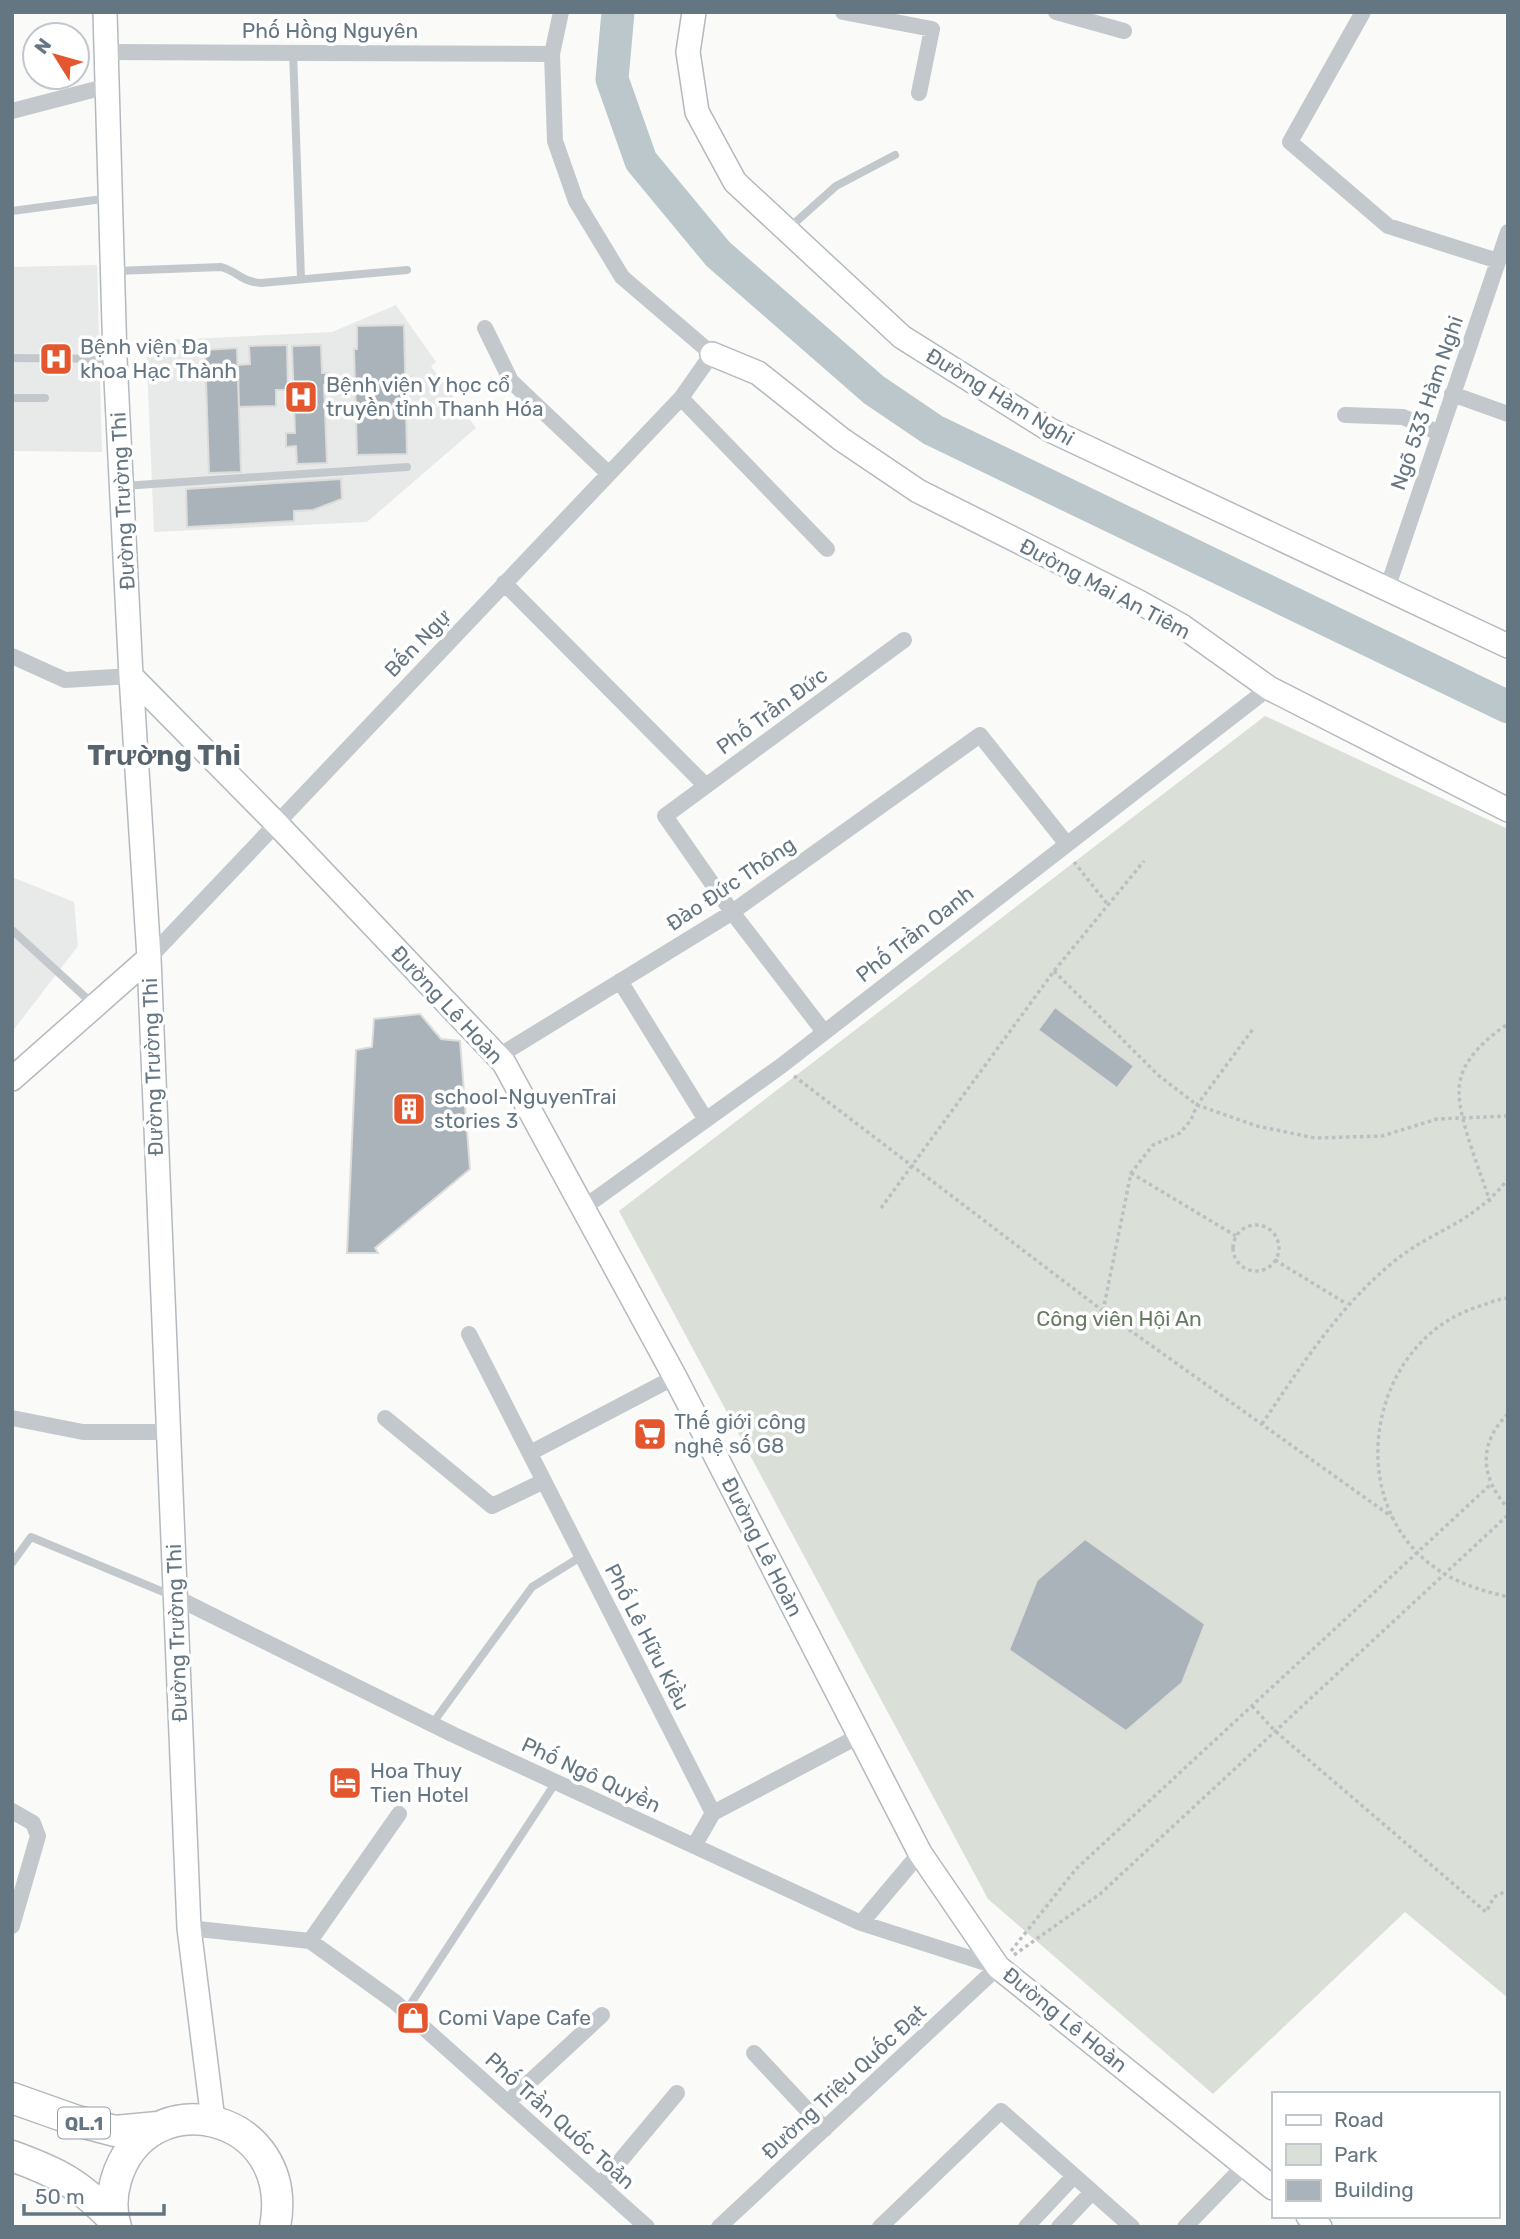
<svg xmlns="http://www.w3.org/2000/svg" width="1520" height="2239" viewBox="0 0 1520 2239" font-family="Rubik,sans-serif">
  <style>
    .built { fill: #e8e9e9 }
    .green { fill: #dadfd7 }
    .lines { fill: none; stroke-linecap: round; stroke-linejoin: round }
    .river { stroke: #bbc7cb; stroke-width: 33 }
    .building { fill: #aab3b9; stroke: #dcdcda; stroke-width: 2 }
    .secondary-casing { stroke: #b3babf; stroke-width: 26 }
    .highway-casing { stroke: #b4b9bd; stroke-width: 33 }
    .path { stroke: #bbbfc2; stroke-width: 3.5; stroke-dasharray: 3.5 3.5; stroke-linecap: butt }
    .lane { stroke: #c3c8cc; stroke-width: 8 }
    .street { stroke: #c3c8cc; stroke-width: 16 }
    .secondary { stroke: #fff; stroke-width: 23 }
    .highway { stroke: #fff; stroke-width: 30 }
    .labels { text-anchor: middle; stroke-width: 7; stroke-linejoin: round; paint-order: stroke }
    .shield { fill: #fff; stroke: #939fa8; stroke-width: 2 }
    .shield-label { font-size: 19px; font-weight: bold; fill: #657683 }
    .street-label { font-size: 21px; fill: #657683; stroke: #fff }
    .poi-label { font-size: 21px; fill: #657683; stroke: #fff; text-anchor: start }
    .park-label { font-size: 21px; fill: #687a64; stroke: #fff }
    .district-label { font-size: 28px; font-weight: bold; fill: #57646e; stroke: #fff }
  </style>
  <rect width="100%" height="100%" fill="#fafaf8"/>
  <path class="built" d="M97,265L102,452L12,451V267Z
    M396,305L436,362L431,366L476,428L367,522L154,532L146,341L332,332Z
    M12,877L74,902L78,946L12,1032Z"/>
  <path class="green" d="M1265,716L1508,829V1998L1405,1912L1213,2094L988,1899L619,1211Z"/>
  <g class="lines">
    <path class="river" d="M618,12L612,79L641,161L718,254L874,390L933,430L1508,707"/>
  </g>
  <path class="building" d="M404,325L407,454L357,455L354,349H357V326Z
    M287,345L288,390H276V406L239,407L238,365L250,364L249,346Z
    M321,345L322,373H328L329,385H324L327,463L297,464L296,446L286,447V433H295L292,346Z
    M237,348L241,472L209,473L205,350Z
    M341,479L342,499L313,510L294,511V521L187,527L186,489Z
    M1055,1007L1134,1066L1117,1088L1038,1030Z
    M420,1014L441,1039L460,1041L470,1169L375,1248L378,1253H347L356,1050L372,1047L374,1019Z
    M1085,1539L1205,1624L1182,1683L1126,1731L1009,1650L1037,1580Z"/>
  <g class="lines">
    <defs>
      <path id="secondary" d="M105,12L115,359L131,676L149,958L189,1928L213,2120
        M694,12L688,52L697,112L735,182L902,337L1050,430L1508,646
        M712,354L758,373L841,439L918,491L1139,602L1182,626L1269,688L1508,810
        M131,676L276,823L504,1063L675,1377L920,1853L998,1967L1273,2188
        M12,1079L149,958
        M1308,2216L1320,2227"/>
      <path id="highway" d="M12,2098L77,2121L115,2131L158,2127
        M12,2156C59,2173 78,2183 114,2220
        M116,2227C111,2212 112,2194 116,2180C146,2078 297,2112 275,2227"/>
    </defs>
    <use href="#secondary" class="secondary-casing"/>
    <use href="#highway" class="highway-casing"/>
    <path class="path" d="M1074,862L1108,905
      M1054,971L1158,1075L1197,1105L1257,1126L1315,1138L1382,1136L1437,1119L1508,1116
      M794,1076L1103,1311L1392,1517
      M1131,1173L1236,1236
      M1490,1202C1481,1173 1459,1121 1459,1092C1458,1063 1486,1038 1508,1024
      M881,1208L1054,971L1144,861
      M1233 1248a23 23 0 1 1 46 0a23 23 0 1 1-46 0Z
      M1275,1260L1347,1304
      M1508,1298C1497,1299 1487,1304 1477,1307C1372,1341 1341,1494 1430,1564C1453,1582 1479,1590 1508,1597
      M1103,1311L1131,1173L1153,1145L1180,1133L1191,1120L1197,1105L1253,1029
      M1508,1414C1478,1443 1480,1478 1508,1508
      M1262,1424C1301,1366 1338,1308 1392,1263C1433,1229 1472,1225 1508,1179
      M1252,1706L1275,1731L1486,1912L1494,1897L1508,1890
      M1011,1951L1076,1869L1490,1485
      M1014,1955L1100,1894L1508,1515"/>
    <path class="lane" d="M293,51L301,279
      M12,211L110,198
      M789,228L836,186L895,155
      M116,271L221,267C239,272 239,281 261,283L407,270
      M12,358L114,359
      M12,398H45
      M123,486L407,467
      M12,930L94,1005
      M12,1563L31,1537L173,1596
      M432,1724L532,1587L582,1556
      M406,2011L556,1782"/>
    <path class="street" d="M843,12L932,29L919,93
      M1056,12L1124,31
      M1363,12L1290,142L1388,226L1498,261
      M107,52L552,54
      M12,111L108,86
      M485,328L511,381L608,473
      M1452,394L1508,414
      M681,398L827,549
      M1345,415L1403,417L1439,433
      M504,583L706,786
      M1387,589L1508,232
      M12,656L65,680L131,676
      M149,958L681,398L712,354L622,277L576,201L555,141L552,54L561,12
      M620,981L706,1120
      M824,1032L732,912L665,816L904,640
      M497,1057L728,915L980,735L1066,843
      M583,1208L781,1066L1269,688
      M469,1334L713,1813
      M12,1418L83,1432H168
      M385,1418L492,1506L544,1481
      M530,1453L675,1377
      M177,1598L454,1735L861,1923L998,1967L719,2227
      M12,1811L33,1823L38,1836L12,1926
      M694,1846L713,1813L859,1736
      M861,1923L920,1853
      M189,1928L310,1941L395,2002L647,2227
      M310,1941L399,1814
      M754,2053L825,2129
      M508,2102L602,2015
      M600,2185L677,2093
      M880,2227L1001,2111L1132,2227
      M1026,2227L1074,2176
      M1059,2227L1092,2192
      M1185,2227L1245,2165"/>
    <use href="#secondary" class="secondary"/>
    <use href="#highway" class="highway"/>
  </g>
  <defs>
    <symbol id="hospital-square" viewBox="-11 -11 22 22"><rect x="-9" y="-9" width="18" height="18" rx="4" fill="#e4572e" stroke="#fff"/><path d="M-5-5h3v3.5h4V-5h3V5h-3V1.5h-4V5h-3Z" fill="#fff"/></symbol>
    <symbol id="building-square" viewBox="-11 -11 22 22"><rect x="-9" y="-9" width="18" height="18" rx="4" fill="#e4572e" stroke="#fff"/><path d="M-4-6H4V6H1V3H-1V6H-4ZM-2.5-4.3h1.7v1.8h-1.7ZM.8-4.3h1.7v1.8H.8ZM-2.5-1h1.7V.8h-1.7ZM.8-1h1.7V.8H.8Z" fill="#fff"/></symbol>
    <symbol id="supermarket-square" viewBox="-11 -11 22 22"><rect x="-9" y="-9" width="18" height="18" rx="4" fill="#e4572e" stroke="#fff"/><path d="M-6-5.5h2.5l.6 2H6L4.5 2H-2.5L-4.4-4H-6ZM-1.5 3.2a1.3 1.3 0 1 0 .1 0ZM3 3.2a1.3 1.3 0 1 0 .1 0Z" fill="#fff"/></symbol>
    <symbol id="hotel-square" viewBox="-11 -11 22 22"><rect x="-9" y="-9" width="18" height="18" rx="4" fill="#e4572e" stroke="#fff"/><path d="M-6-4.5h1.5V1H6V5H4.5V3h-9V5H-6ZM-4 0a1.8 1.8 0 1 1 3.6 0ZM.5 0V-2.5h3Q6-2.5 6 0Z" fill="#fff"/></symbol>
    <symbol id="shop-square" viewBox="-11 -11 22 22"><rect x="-9" y="-9" width="18" height="18" rx="4" fill="#e4572e" stroke="#fff"/><path d="M-5-2.5h2.3a2.7 3.5 0 0 1 5.4 0H5L5.5 6h-11ZM-1.5-2.5h3a1.5 2.3 0 0 0-3 0Z" fill="#fff"/></symbol>
  </defs>
  <g fill-rule="evenodd">
    <use href="#hospital-square" x="37" y="340" width="38" height="38"/>
    <use href="#hospital-square" x="282" y="378" width="38" height="38"/>
    <use href="#building-square" x="390" y="1090" width="38" height="38"/>
    <use href="#supermarket-square" x="631" y="1415" width="38" height="38"/>
    <use href="#hotel-square" x="326" y="1764" width="38" height="38"/>
    <use href="#shop-square" x="394" y="1999" width="38" height="38"/>
  </g>
  <g class="labels">
    <rect class="shield" x="58" y="2107.5" width="52" height="31" rx="5"/>
    <g class="shield-label">
      <text x="84" y="2130">QL.1</text>
    </g>
    <g class="street-label">
      <text x="330" y="38">Phố Hồng Nguyên</text>
      <text transform="translate(1000 397) rotate(31)" y="7">Đường Hàm Nghi</text>
      <text transform="translate(1427 403) rotate(-71)" y="7">Ngõ 533 Hàm Nghi</text>
      <text transform="translate(123 501) rotate(-93)" y="7">Đường Trường Thi</text>
      <text transform="translate(1105 589) rotate(28)" y="7">Đường Mai An Tiêm</text>
      <text transform="translate(418 643) rotate(-46)" y="7">Bến Ngự</text>
      <text transform="translate(772 711) rotate(-36)" y="7">Phố Trần Đức</text>
      <text transform="translate(731 884) rotate(-34)" y="7">Đào Đức Thông</text>
      <text transform="translate(915 934) rotate(-38)" y="7">Phố Trần Oanh</text>
      <text transform="translate(447 1005) rotate(47)" y="7">Đường Lê Hoàn</text>
      <text transform="translate(153 1067) rotate(-92)" y="7">Đường Trường Thi</text>
      <text transform="translate(762 1547) rotate(63)" y="7">Đường Lê Hoàn</text>
      <text transform="translate(177 1633) rotate(-92)" y="7">Đường Trường Thi</text>
      <text transform="translate(647 1637) rotate(63)" y="7">Phố Lê Hữu Kiều</text>
      <text transform="translate(591 1775) rotate(25)" y="7">Phố Ngô Quyền</text>
      <text transform="translate(1065 2020) rotate(39)" y="7">Đường Lê Hoàn</text>
      <text transform="translate(844 2082) rotate(-43)" y="7">Đường Triệu Quốc Đạt</text>
      <text transform="translate(560 2121) rotate(42)" y="7">Phố Trần Quốc Toản</text>
    </g>
    <g class="poi-label">
      <text x="80" y="354">Bệnh viện Đa<tspan x="80" dy="24">khoa Hạc Thành</tspan></text>
      <text x="326" y="392">Bệnh viện Y học cổ<tspan x="326" dy="24">truyền tỉnh Thanh Hóa</tspan></text>
      <text x="434" y="1104">school-NguyenTrai<tspan x="434" dy="24">stories 3</tspan></text>
      <text x="674" y="1429">Thế giới công<tspan x="674" dy="24">nghệ số G8</tspan></text>
      <text x="370" y="1778">Hoa Thuy<tspan x="370" dy="24">Tien Hotel</tspan></text>
      <text x="438" y="2025">Comi Vape Cafe</text>
    </g>
    <g class="park-label">
      <text x="1119" y="1326">Công viên Hội An</text>
    </g>
    <g class="district-label">
      <text x="164" y="765">Trường Thi</text>
    </g>
  </g>
  <rect width="1520" height="2239" fill="none" stroke="#657683" stroke-width="28"/>
  <rect x="1272" y="2092" width="228" height="126" fill="#ffffff" stroke="#c1c8cd" stroke-width="2"/>
  <rect x="1286" y="2115" width="35" height="10" fill="#ffffff" stroke="#c1c8cd" stroke-width="2"/>
  <text x="1334" y="2127" font-size="21" fill="#657683">Road</text>
  <rect x="1286" y="2144" width="35" height="21" fill="#dadfd7" stroke="#c1c8cd" stroke-width="2"/>
  <text x="1334" y="2162" font-size="21" fill="#657683">Park</text>
  <rect x="1286" y="2180" width="35" height="21" fill="#aab3b9" stroke="#c1c8cd" stroke-width="2"/>
  <text x="1334" y="2197" font-size="21" fill="#657683">Building</text>
  <g transform="translate(56 56) rotate(307)"><circle r="33" fill="#ffffff" stroke="#c1c8cd" stroke-width="2"/>
  <path d="M0-5L12 26L0 18L-12 26Z" fill="#e4572e"/>
  <text y="-10" font-size="19" font-weight="bold" text-anchor="middle" fill="#657683">N</text>
  </g>
  <path d="M24 2204v10h140v-10" fill="none" stroke="#657683" stroke-width="3.5"/>
  <text x="35" y="2204" font-size="21" fill="#657683" stroke="#ffffff" stroke-width="5" paint-order="stroke">50 m</text>
</svg>
